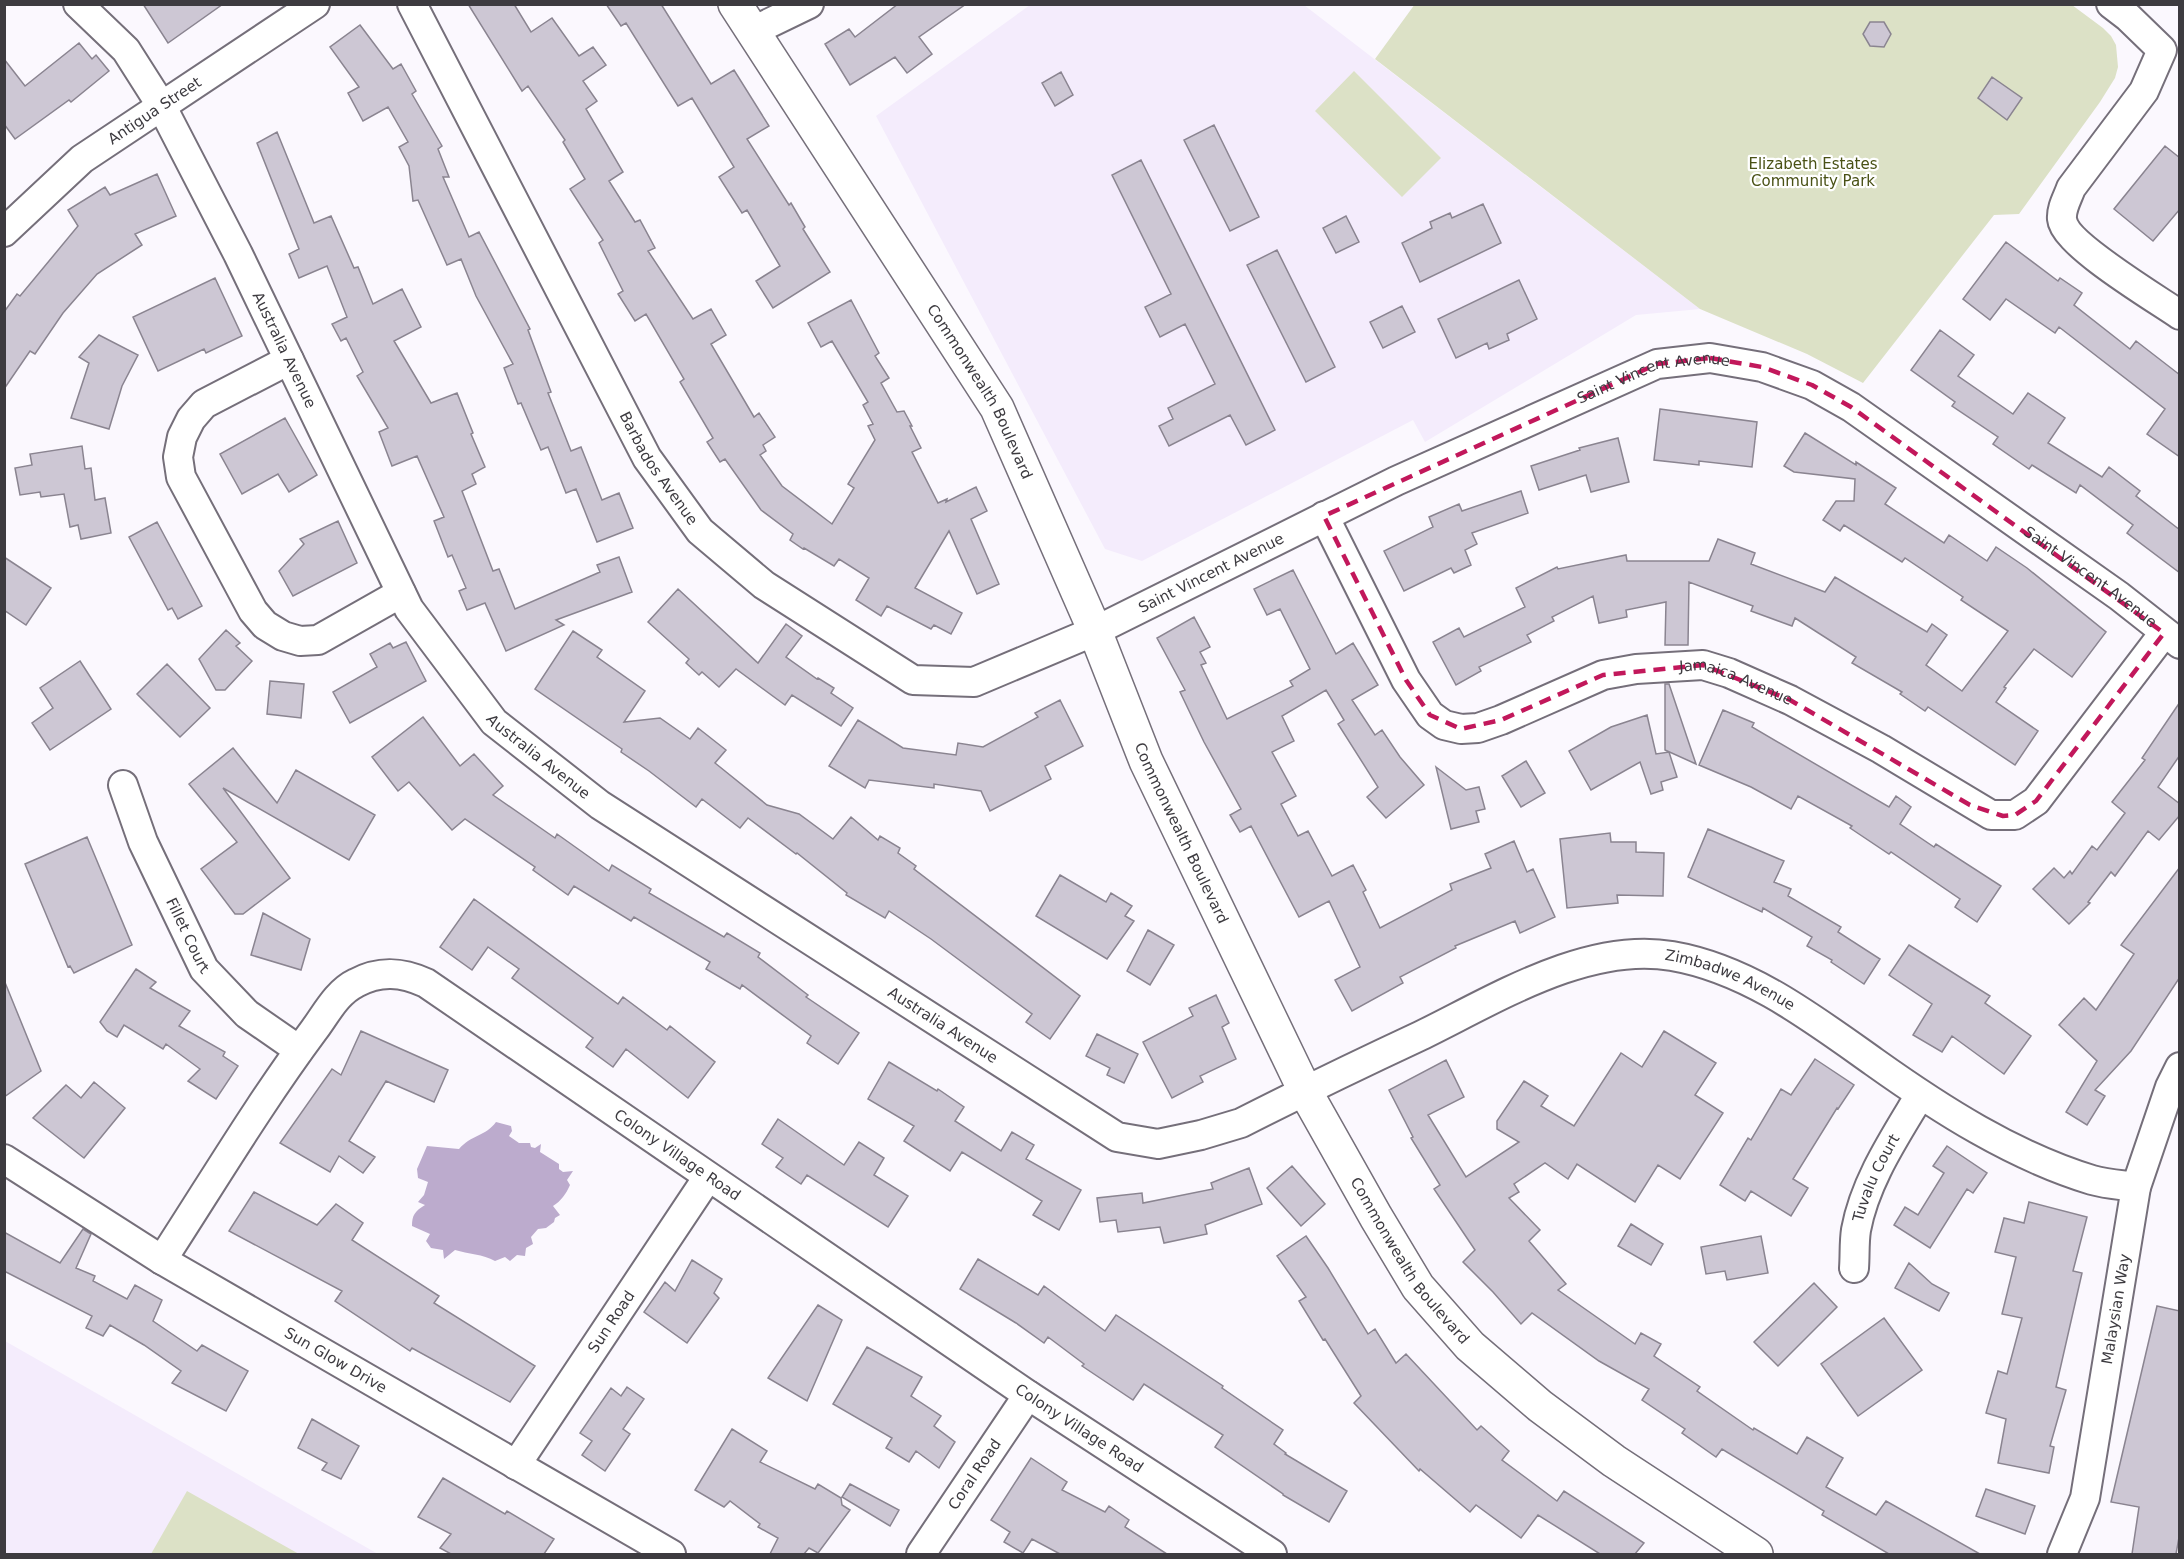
<svg xmlns="http://www.w3.org/2000/svg" width="2184" height="1559" viewBox="0 0 2184 1559" font-family="'DejaVu Sans',sans-serif">
  <style>
    .built { fill: #f4ecfc }
    .green { fill: #dce1c6 }
    .water { fill: #bcabcd }
    .building { fill: #cdc7d4; stroke: #8a8490; stroke-width: 1.5 }
    .lines { fill: none; stroke-linecap: round; stroke-linejoin: round }
    .minor-casing { stroke: #756f7a; stroke-width: 32 }
    .tertiary-casing { stroke: #756f7a; stroke-width: 36 }
    .minor { stroke: #fff; stroke-width: 28 }
    .tertiary { stroke: #fff; stroke-width: 33 }
    .marked { fill: none; stroke: #c2185b; stroke-width: 4.5; stroke-dasharray: 12 8; stroke-linejoin: round }
    .labels { text-anchor: middle; stroke-width: 4.5; stroke-linejoin: round; paint-order: stroke }
    .street-label { font-size: 15px; fill: #3d3b40; stroke: #fff }
    .park-label { font-size: 15px; fill: #495115; stroke: #fff }
  </style>
  <rect width="100%" height="100%" fill="#fbf8fe"/>
  <path class="built" d="M1030,5H1304L1700,309L1636,315L1425,442L1413,420L1142,561L1105,549L876,116Z
    M5,1341L378,1554H5Z"/>
  <path class="green" d="M1415,4L2072,5L2103,28L2111,36L2116,45L2118,67L2115,78L2100,102L2019,214L1994,215L1863,383L1807,354L1700,309L1375,59Z
    M1354,71L1441,158L1402,197L1315,111Z
    M187,1491L299,1554H151Z"/>
  <path class="water" d="M496,1122L511,1126L512,1131L509,1136L519,1143H530L531,1147L535,1148L541,1144L540,1152L559,1164V1169L563,1172L573,1171L567,1180L570,1185C566,1194 561,1201 553,1206L560,1215L555,1218L554,1222L546,1228L538,1229L531,1237L533,1244L526,1248L525,1256L517,1255L510,1261L505,1257L495,1261C483,1254 468,1254 455,1250L444,1259L443,1250L431,1248L426,1241L430,1234L412,1226C412,1215 415,1211 425,1205L418,1202L424,1195L428,1182L418,1178L417,1169L427,1146L459,1149C471,1135 486,1136 496,1122Z"/>
  <path class="building" d="M143,4H223L168,43Z
    M468,4H514L531,32L552,18L579,56L593,47L606,65L583,81L597,101L586,109L623,172L609,181L635,222L640,220L655,248L648,251L693,319L711,309L726,335L711,344L754,417L759,413L775,437L763,445L766,451L760,455L782,486L832,524L854,488L848,484L875,440L868,426L873,424L863,405L868,402L832,341L821,347L808,323L851,300L879,353L875,356L889,378L881,383L897,412L904,411L912,426H910L921,448L912,452L938,503L947,499L946,502L976,487L987,511L971,519L999,584L977,594L949,531L915,588L962,613L951,634L934,625L931,629L887,606L881,616L856,600L869,578L839,559L834,566L804,548L803,549L790,540L793,534L761,510L725,459L720,462L707,442L713,438L680,382L684,379L646,314L635,321L618,294L623,291L599,243L603,240L570,189L585,179L563,142L565,140L528,86L522,91Z
    M606,4H661L711,84L734,70L769,126L747,139L789,205L791,203L805,227L803,229L830,272L773,308L756,281L780,266L747,210L742,213L719,177L734,167L692,98L678,106L626,23L621,26Z
    M898,4H966L919,37L932,54L907,73L895,57L850,85L825,44L849,29L855,37Z
    M1870,22H1884L1891,34L1884,47L1870,46L1863,34Z
    M360,25L393,69L401,64L416,91L412,94L442,146L438,149L449,177H443L469,237L479,232L530,329L528,330L551,392L548,393L571,451L581,447L602,500L619,493L633,528L597,542L576,489L566,493L548,447L541,450L521,403L518,404L504,368L513,364L476,296L461,259L447,265L418,200L413,201L409,166L399,147L408,142L388,107L363,121L348,93L359,87L330,47Z
    M79,43L92,59L96,55L109,71L71,102L69,100L15,139L4,124V59L25,86Z
    M1061,72L1073,95L1055,106L1042,83Z
    M1992,77L2022,98L2007,120L1978,98Z
    M1214,125L1259,217L1230,231L1184,140Z
    M277,132L314,223L331,216L354,268L358,267L373,304L402,289L421,327L394,341L431,403L457,393L473,433L471,434L485,467L472,474L476,484L462,491L493,571L499,569L515,609L600,572L597,565L619,557L632,592L556,620L564,625L506,651L485,603L467,610L459,591L466,588L452,555L448,557L434,521L444,517L417,456L392,466L379,432L388,428L357,376L363,372L346,338L341,341L332,324L347,317L327,266L299,278L289,254L299,249L257,143Z
    M2165,146L2180,158V209L2153,241L2114,209Z
    M1141,160L1275,430L1246,445L1230,415L1169,446L1159,426L1173,419L1168,408L1215,384L1185,324L1160,337L1145,307L1171,294L1112,175Z
    M157,174L176,216L135,234L142,245L97,274L63,313L35,354L30,351L4,389V312L17,294L20,296L78,226L68,210L105,187L110,195Z
    M1483,204L1501,243L1420,282L1402,243L1432,228L1430,222L1450,213L1452,218Z
    M1346,216L1359,242L1336,253L1323,228Z
    M2006,242L2058,281L2060,278L2082,293L2074,305L2130,349L2136,341L2180,375V457L2147,434L2165,409L2059,327L2055,333L2006,299L1990,320L1963,299Z
    M1277,250L1335,367L1306,382L1247,265Z
    M215,278L242,336L206,353L204,349L158,371L133,317Z
    M1519,280L1537,319L1507,334L1509,340L1489,349L1487,343L1456,358L1438,319Z
    M1402,306L1415,332L1383,348L1370,322Z
    M1940,330L1974,355L1958,376L2013,414L2028,393L2065,418L2048,443L2102,477L2109,467L2140,491L2136,496L2180,530V573L2127,533L2133,525L2080,485L2076,493L2032,465L2029,469L1993,444L1998,437L1952,406L1955,402L1911,370Z
    M99,335L138,355L122,386L109,429L71,418L89,363L79,357Z
    M1660,409L1757,422L1752,467L1699,461V465L1654,460Z
    M285,418L317,475L289,492L278,474L242,494L220,454Z
    M1805,433L1856,465V462L1896,488L1885,504L1944,543L1949,535L1987,561L1996,547L2027,568L2106,632L2072,677L2034,649L2004,687L2006,688L1996,702L2038,731L2015,765L1928,707L1925,711L1900,694L1902,692L1852,663L1856,657L1795,618L1792,626L1751,611L1753,606L1689,582L1688,645H1665L1666,602L1626,610L1627,617L1599,623L1593,596L1552,617L1554,621L1527,635L1531,642L1479,667L1481,671L1456,685L1433,642L1459,628L1464,637L1525,607L1516,588L1557,567L1558,569L1626,555L1627,561H1709L1718,539L1755,553L1751,564L1825,592L1835,577L1927,632L1932,624L1947,635L1926,665L1962,691L2008,631L1961,600L1963,597L1905,558L1902,562L1844,525L1840,531L1823,520L1836,501H1854L1855,479L1794,472L1784,466Z
    M1618,438L1629,482L1591,492L1586,475L1539,490L1531,466L1580,450L1579,448Z
    M82,446L85,469L91,468L95,500L105,498L111,533L81,539L78,525L70,527L64,494L41,497L40,492L20,495L15,468L32,465L30,454Z
    M1521,491L1528,513L1472,533L1477,544L1465,550L1471,565L1454,573L1451,568L1404,591L1384,551L1433,527L1429,517L1459,504L1462,511Z
    M338,521L357,563L293,596L279,571L304,544L300,539Z
    M157,522L202,606L178,619L172,608L168,610L129,537Z
    M4,557L51,588L26,625L4,610Z
    M1293,570L1336,654L1353,643L1378,685L1352,700L1375,735L1382,730L1400,757L1424,785L1386,818L1367,797L1378,787L1338,724L1344,720L1326,690L1282,716L1294,741L1272,752L1296,796L1281,804L1298,836L1308,831L1332,876L1353,865L1366,890L1363,892L1380,928L1452,890L1450,884L1491,868L1485,854L1514,841L1527,872L1533,869L1555,917L1520,933L1515,921L1455,946L1456,948L1400,977L1403,983L1352,1011L1335,980L1360,967L1329,901L1299,917L1251,826L1240,832L1230,815L1241,809L1204,742L1180,692L1185,690L1157,638L1194,617L1210,647L1200,652L1206,663L1201,665L1227,719L1293,686L1290,681L1310,669L1280,609L1267,615L1254,589Z
    M678,589L758,663L786,624L802,636L786,657L817,679L818,678L834,688L831,693L853,708L841,726L792,695L785,705L736,669L719,687L702,672L699,675L686,663L689,659L648,622Z
    M226,630L240,643L236,646L252,661L225,690H216L199,659Z
    M573,631L602,650L597,657L645,691L624,722L660,718L690,739L698,728L726,750L715,763L767,805L799,814L833,839L851,817L878,840L880,836L900,848L898,853L916,866L914,869L1080,996L1050,1039L1026,1022L1032,1014L931,939L889,911L885,918L846,895L847,893L797,853L796,854L748,818L740,828L702,799L696,807L649,771L621,752L622,749L535,689Z
    M406,642L426,681L350,723L333,692L377,667L370,654L390,643L393,648Z
    M80,661L111,709L50,750L32,723L53,708L40,688Z
    M167,664L210,708L180,737L137,694Z
    M270,681L304,684L301,718L267,714Z
    M1665,684H1669L1696,764L1665,750Z
    M1060,700L1083,746L1045,766L1051,779L990,811L981,791L934,784V788L869,780L865,788L829,766L858,720L903,748L956,755L958,743L983,747L1038,717L1035,713Z
    M2180,702V755L2158,787L2180,804V815L2159,840L2148,831L2115,876L2111,872L2088,902L2090,903L2069,924L2033,889L2054,868L2064,878L2070,871L2072,874L2092,846L2097,850L2125,813L2112,802L2145,760L2142,758Z
    M1723,710L1754,723L1752,727L1889,807L1896,796L1911,807L1900,824L1934,847L1936,844L2001,886L1977,922L1955,907L1960,899L1891,852L1889,854L1850,828L1852,826L1798,796L1791,809L1751,787L1699,765Z
    M1647,715L1656,754L1669,752L1677,777L1661,782L1663,790L1651,794L1640,762L1591,790L1569,751L1611,727Z
    M423,717L460,766L474,754L503,786L493,795L555,838L557,834L609,871L612,865L651,889L649,893L724,937L727,933L760,953L758,957L808,995L806,997L859,1033L838,1064L807,1043L811,1036L742,985L740,989L706,969L710,962L634,917L631,921L574,886L568,895L533,870L535,867L465,819L452,830L409,782L398,791L372,757Z
    M233,748L277,803L296,770L375,815L349,860L223,788L290,878L243,914H235L201,869L237,842L189,784Z
    M1526,761L1545,793L1521,807L1502,776Z
    M1436,767L1466,790L1479,787L1485,809L1476,811L1479,822L1451,829Z
    M1708,829L1784,861L1774,882L1791,889L1788,896L1841,927L1838,932L1880,959L1864,984L1831,962L1832,960L1807,946L1812,937L1763,908L1762,912L1688,877Z
    M1610,833L1611,842H1636V852L1664,853L1663,896L1617,895L1618,903L1567,908L1560,839Z
    M87,837L132,945L74,973L70,966L68,967L25,864Z
    M2180,867V977L2131,1051L2095,1090L2105,1096L2087,1125L2066,1112L2097,1061L2059,1025L2084,998L2096,1010L2134,954L2121,945Z
    M1060,875L1106,902L1111,893L1132,906L1125,916L1134,921L1107,959L1036,916Z
    M474,899L618,1004L623,997L667,1030L670,1026L715,1062L688,1098L626,1049L613,1067L586,1047L593,1038L512,978L519,969L488,947L472,970L440,947Z
    M263,913L310,939L301,970L251,955Z
    M1148,930L1174,945L1150,985L1127,971Z
    M1909,945L1990,996L1985,1003L2031,1036L2004,1074L1952,1036L1942,1052L1913,1035L1932,1004L1889,975Z
    M136,969L156,982L150,988L190,1011L179,1026L225,1052L223,1056L238,1066L216,1099L188,1081L200,1069L166,1044L163,1049L124,1025L117,1037L107,1031L100,1022Z
    M4,980L41,1071L4,1097Z
    M1216,995L1229,1023L1222,1027L1236,1059L1200,1076L1203,1082L1172,1098L1143,1042L1193,1016L1189,1008Z
    M361,1031L448,1070L434,1102L386,1081L349,1141L375,1157L363,1173L339,1156L330,1172L280,1143L332,1069L341,1075Z
    M1664,1031L1716,1063L1695,1095L1723,1113L1680,1179L1658,1165L1635,1202L1577,1164L1568,1179L1545,1163L1514,1184L1519,1192L1509,1198L1540,1230L1529,1241L1566,1284L1558,1290L1635,1344L1641,1333L1661,1344L1654,1356L1700,1387L1697,1391L1753,1430L1754,1428L1797,1454L1807,1437L1843,1458L1826,1487L1876,1515L1886,1501L1980,1554H1889L1822,1515L1824,1511L1722,1449L1716,1457L1682,1433L1685,1429L1642,1400L1649,1389L1599,1361L1532,1313L1521,1324L1493,1292L1463,1262L1475,1250L1434,1189L1440,1185L1411,1138L1413,1137L1389,1090L1446,1060L1464,1097L1428,1115L1466,1177L1519,1142L1497,1129V1121L1524,1081L1548,1096L1541,1106L1574,1126L1621,1053L1642,1067Z
    M1097,1034L1138,1054L1124,1083L1107,1075L1110,1068L1086,1056Z
    M1815,1059L1854,1085L1838,1109L1837,1108L1793,1179L1808,1188L1791,1216L1751,1191L1745,1201L1720,1185L1748,1138L1751,1140L1781,1089L1791,1095Z
    M889,1062L937,1091L938,1089L964,1107L955,1121L1001,1151L1012,1132L1034,1145L1026,1159L1081,1190L1059,1230L1033,1215L1042,1201L962,1152L950,1171L904,1141L914,1126L868,1099Z
    M94,1082L125,1108L84,1158L33,1118L66,1085L81,1098Z
    M778,1119L844,1165L859,1142L884,1158L874,1175L908,1196L888,1227L807,1175L801,1184L776,1167L783,1158L762,1144Z
    M1947,1146L1987,1173L1973,1193L1967,1189L1930,1248L1894,1225L1905,1207L1918,1215L1944,1173L1933,1166Z
    M1292,1166L1325,1204L1301,1226L1267,1188Z
    M1249,1168L1262,1204L1205,1225L1207,1234L1164,1243L1160,1227L1118,1232L1116,1220L1100,1222L1097,1198L1142,1193L1143,1203L1213,1189L1211,1183Z
    M254,1192L317,1225L336,1204L363,1223L352,1240L439,1296L434,1303L535,1366L510,1402L412,1348L410,1351L335,1301L342,1291L229,1231Z
    M2029,1202L2087,1217L2073,1271L2082,1273L2056,1387L2066,1390L2050,1446L2054,1447L2049,1473L1998,1463L2006,1419L1986,1413L1998,1371L2007,1374L2022,1318L2002,1314L2016,1257L1995,1252L2004,1218L2024,1223Z
    M1631,1224L1663,1244L1651,1265L1618,1246Z
    M83,1229L91,1234L76,1268L95,1276L93,1281L127,1299L135,1285L162,1300L153,1321L197,1351L202,1345L248,1371L226,1411L172,1383L181,1371L144,1345L110,1325L103,1336L86,1328L92,1316L4,1271V1232L60,1263Z
    M1306,1236L1328,1268L1368,1334L1375,1329L1396,1363L1406,1354L1477,1430L1481,1426L1509,1451L1502,1460L1557,1501L1564,1491L1644,1543L1635,1554H1600L1538,1515L1521,1538L1476,1505L1470,1512L1420,1469L1419,1471L1354,1403L1361,1396L1325,1339L1323,1340L1299,1301L1306,1297L1277,1256Z
    M1761,1236L1768,1273L1727,1280L1725,1271L1706,1274L1701,1247Z
    M978,1259L1038,1295L1044,1286L1105,1331L1116,1315L1223,1386L1222,1388L1283,1430L1274,1444L1286,1453L1285,1454L1347,1491L1329,1522L1283,1495V1494L1215,1447L1223,1435L1144,1384L1133,1400L1082,1366L1084,1364L1048,1337L1044,1343L1016,1323L960,1289Z
    M692,1260L722,1279L714,1293L719,1298L687,1343L644,1312L665,1282L675,1291Z
    M1909,1263L1932,1284L1949,1293L1939,1311L1895,1288Z
    M1814,1283L1837,1307L1778,1366L1754,1342Z
    M818,1305L842,1320L807,1401L768,1378Z
    M2157,1306L2180,1311V1532L2176,1554H2132L2139,1507L2111,1502Z
    M1884,1318L1922,1370L1858,1416L1821,1364Z
    M867,1347L922,1377L911,1396L941,1416L934,1426L955,1442L939,1468L916,1451L909,1462L886,1448L892,1438L833,1404Z
    M627,1387L644,1399L623,1429L630,1434L605,1471L582,1455L592,1441L580,1433L611,1388L621,1396Z
    M312,1419L359,1446L341,1479L322,1470L327,1463L298,1448Z
    M732,1429L767,1451L760,1462L815,1489L818,1484L841,1498L842,1505L850,1510L818,1553L809,1548L804,1554H770L778,1538L758,1527L760,1524L730,1501L724,1507L695,1490Z
    M1031,1458L1067,1482L1062,1490L1105,1512L1109,1506L1129,1520L1125,1527L1167,1554H1060L1032,1539L1023,1553L1004,1542L1010,1532L991,1520Z
    M443,1478L505,1514L507,1511L554,1539L544,1554H451L440,1548L451,1534L418,1517Z
    M850,1484L899,1510L890,1526L842,1497Z
    M1986,1489L2035,1506L2025,1534L1976,1516Z"/>
  <g class="lines">
    <defs>
      <g id="minor">
        <path id="s1" d="M78,4L126,50L161,105L238,254L409,609L494,722L600,805L1117,1137L1158,1144L1201,1135L1241,1123C1300,1093 1360,1064 1420,1036C1494,1000 1587,941 1672,956C1748,969 1812,1018 1874,1062C1940,1109 2013,1156 2092,1180C2106,1184 2122,1185 2136,1187"/>
        <path id="s2" d="M412,4L647,458L700,531L764,585L913,680L974,682L1095,631L1396,481L1657,364L1710,358L1762,367L1812,385L1851,407L2119,596L2180,644"/>
        <path d="M2111,4L2128,17L2162,50L2144,91L2071,188C2068,197 2061,208 2062,219C2064,244 2157,299 2180,315"/>
        <path d="M753,31L809,4"/>
        <path id="s3" d="M4,232L82,159L315,4"/>
        <path d="M289,360L204,404L191,419L182,437L178,457L181,477L253,611L265,625L283,636L300,641L318,640L401,593"/>
        <path id="s4" d="M1324,516L1406,680L1430,715L1444,725L1461,729L1478,728L1501,720L1603,675L1636,669L1703,665L1729,673L1790,700L1881,749L1991,815H2015L2036,801L2164,633"/>
        <path id="s5" d="M123,785L143,842L204,969L247,1014L299,1050"/>
        <path id="s6" d="M4,1159L162,1260L671,1554"/>
        <path id="s7" d="M162,1260C212,1183 259,1104 314,1030C326,1014 337,992 356,983C380,970 402,972 426,983L1028,1395L1272,1554"/>
        <path id="s8" d="M1854,1268C1855,1256 1854,1243 1856,1230C1865,1181 1895,1137 1920,1095"/>
        <path id="s9" d="M516,1465L708,1177"/>
        <path id="s10" d="M921,1554L1028,1395"/>
        <path id="s11" d="M2062,1554L2085,1498L2136,1187L2170,1087L2180,1067"/>
      </g>
      <g id="tertiary">
        <path id="s12" d="M735,4L997,408L1095,631L1146,761L1305,1091L1376,1217L1418,1287L1470,1346L1540,1406L1614,1461L1756,1554"/>
      </g>
    </defs>
    <use href="#minor" class="minor-casing"/>
    <use href="#tertiary" class="tertiary-casing"/>
    <use href="#minor" class="minor"/>
    <use href="#tertiary" class="tertiary"/>
  </g>
  <path class="marked" d="M1710,358L1762,367L1812,385L1851,407L2164,633L2036,801L2015,815L2003,816L1970,805L1790,700L1703,665L1603,675L1501,720L1461,729L1430,715L1406,680L1324,516L1657,364Z"/>
  <g class="labels">
    <g class="street-label">
      <text dy="5" stroke="none"><textPath href="#s3" startOffset="194">Antigua Street</textPath></text>
      <text dy="5" stroke="none"><textPath href="#s1" startOffset="406">Australia Avenue</textPath></text>
      <text dy="5" stroke="none"><textPath href="#s2" startOffset="1670">Saint Vincent Avenue</textPath></text>
      <text dy="5" stroke="none"><textPath href="#s12" startOffset="459">Commonwealth Boulevard</textPath></text>
      <text dy="5" stroke="none"><textPath href="#s2" startOffset="526">Barbados Avenue</textPath></text>
      <text dy="5" stroke="none"><textPath href="#s2" startOffset="1184">Saint Vincent Avenue</textPath></text>
      <text dy="5" stroke="none"><textPath href="#s2" startOffset="2174">Saint Vincent Avenue</textPath></text>
      <text dy="5" stroke="none"><textPath href="#s4" startOffset="550">Jamaica Avenue</textPath></text>
      <text dy="5" stroke="none"><textPath href="#s1" startOffset="891">Australia Avenue</textPath></text>
      <text dy="5" stroke="none"><textPath href="#s12" startOffset="945">Commonwealth Boulevard</textPath></text>
      <text dy="5" stroke="none"><textPath href="#s5" startOffset="164">Fillet Court</textPath></text>
      <text dy="5" stroke="none"><textPath href="#s1" startOffset="2242">Zimbadwe Avenue</textPath></text>
      <text dy="5" stroke="none"><textPath href="#s1" startOffset="1377">Australia Avenue</textPath></text>
      <text dy="5" stroke="none"><textPath href="#s7" startOffset="717">Colony Village Road</textPath></text>
      <text dy="5" stroke="none"><textPath href="#s8" startOffset="94">Tuvalu Court</textPath></text>
      <text dy="5" stroke="none"><textPath href="#s12" startOffset="1431">Commonwealth Boulevard</textPath></text>
      <text dy="5" stroke="none"><textPath href="#s11" startOffset="252">Malaysian Way</textPath></text>
      <text dy="5" stroke="none"><textPath href="#s9" startOffset="172">Sun Road</textPath></text>
      <text dy="5" stroke="none"><textPath href="#s6" startOffset="388">Sun Glow Drive</textPath></text>
      <text dy="5" stroke="none"><textPath href="#s7" startOffset="1203">Colony Village Road</textPath></text>
      <text dy="5" stroke="none"><textPath href="#s10" startOffset="96">Coral Road</textPath></text>
    </g>
    <g class="park-label">
      <text x="1813" y="169">Elizabeth Estates<tspan x="1813" dy="17">Community Park</tspan></text>
    </g>
  </g>
  <rect width="2184" height="1559" fill="none" stroke="#3d3b40" stroke-width="12"/>
</svg>
